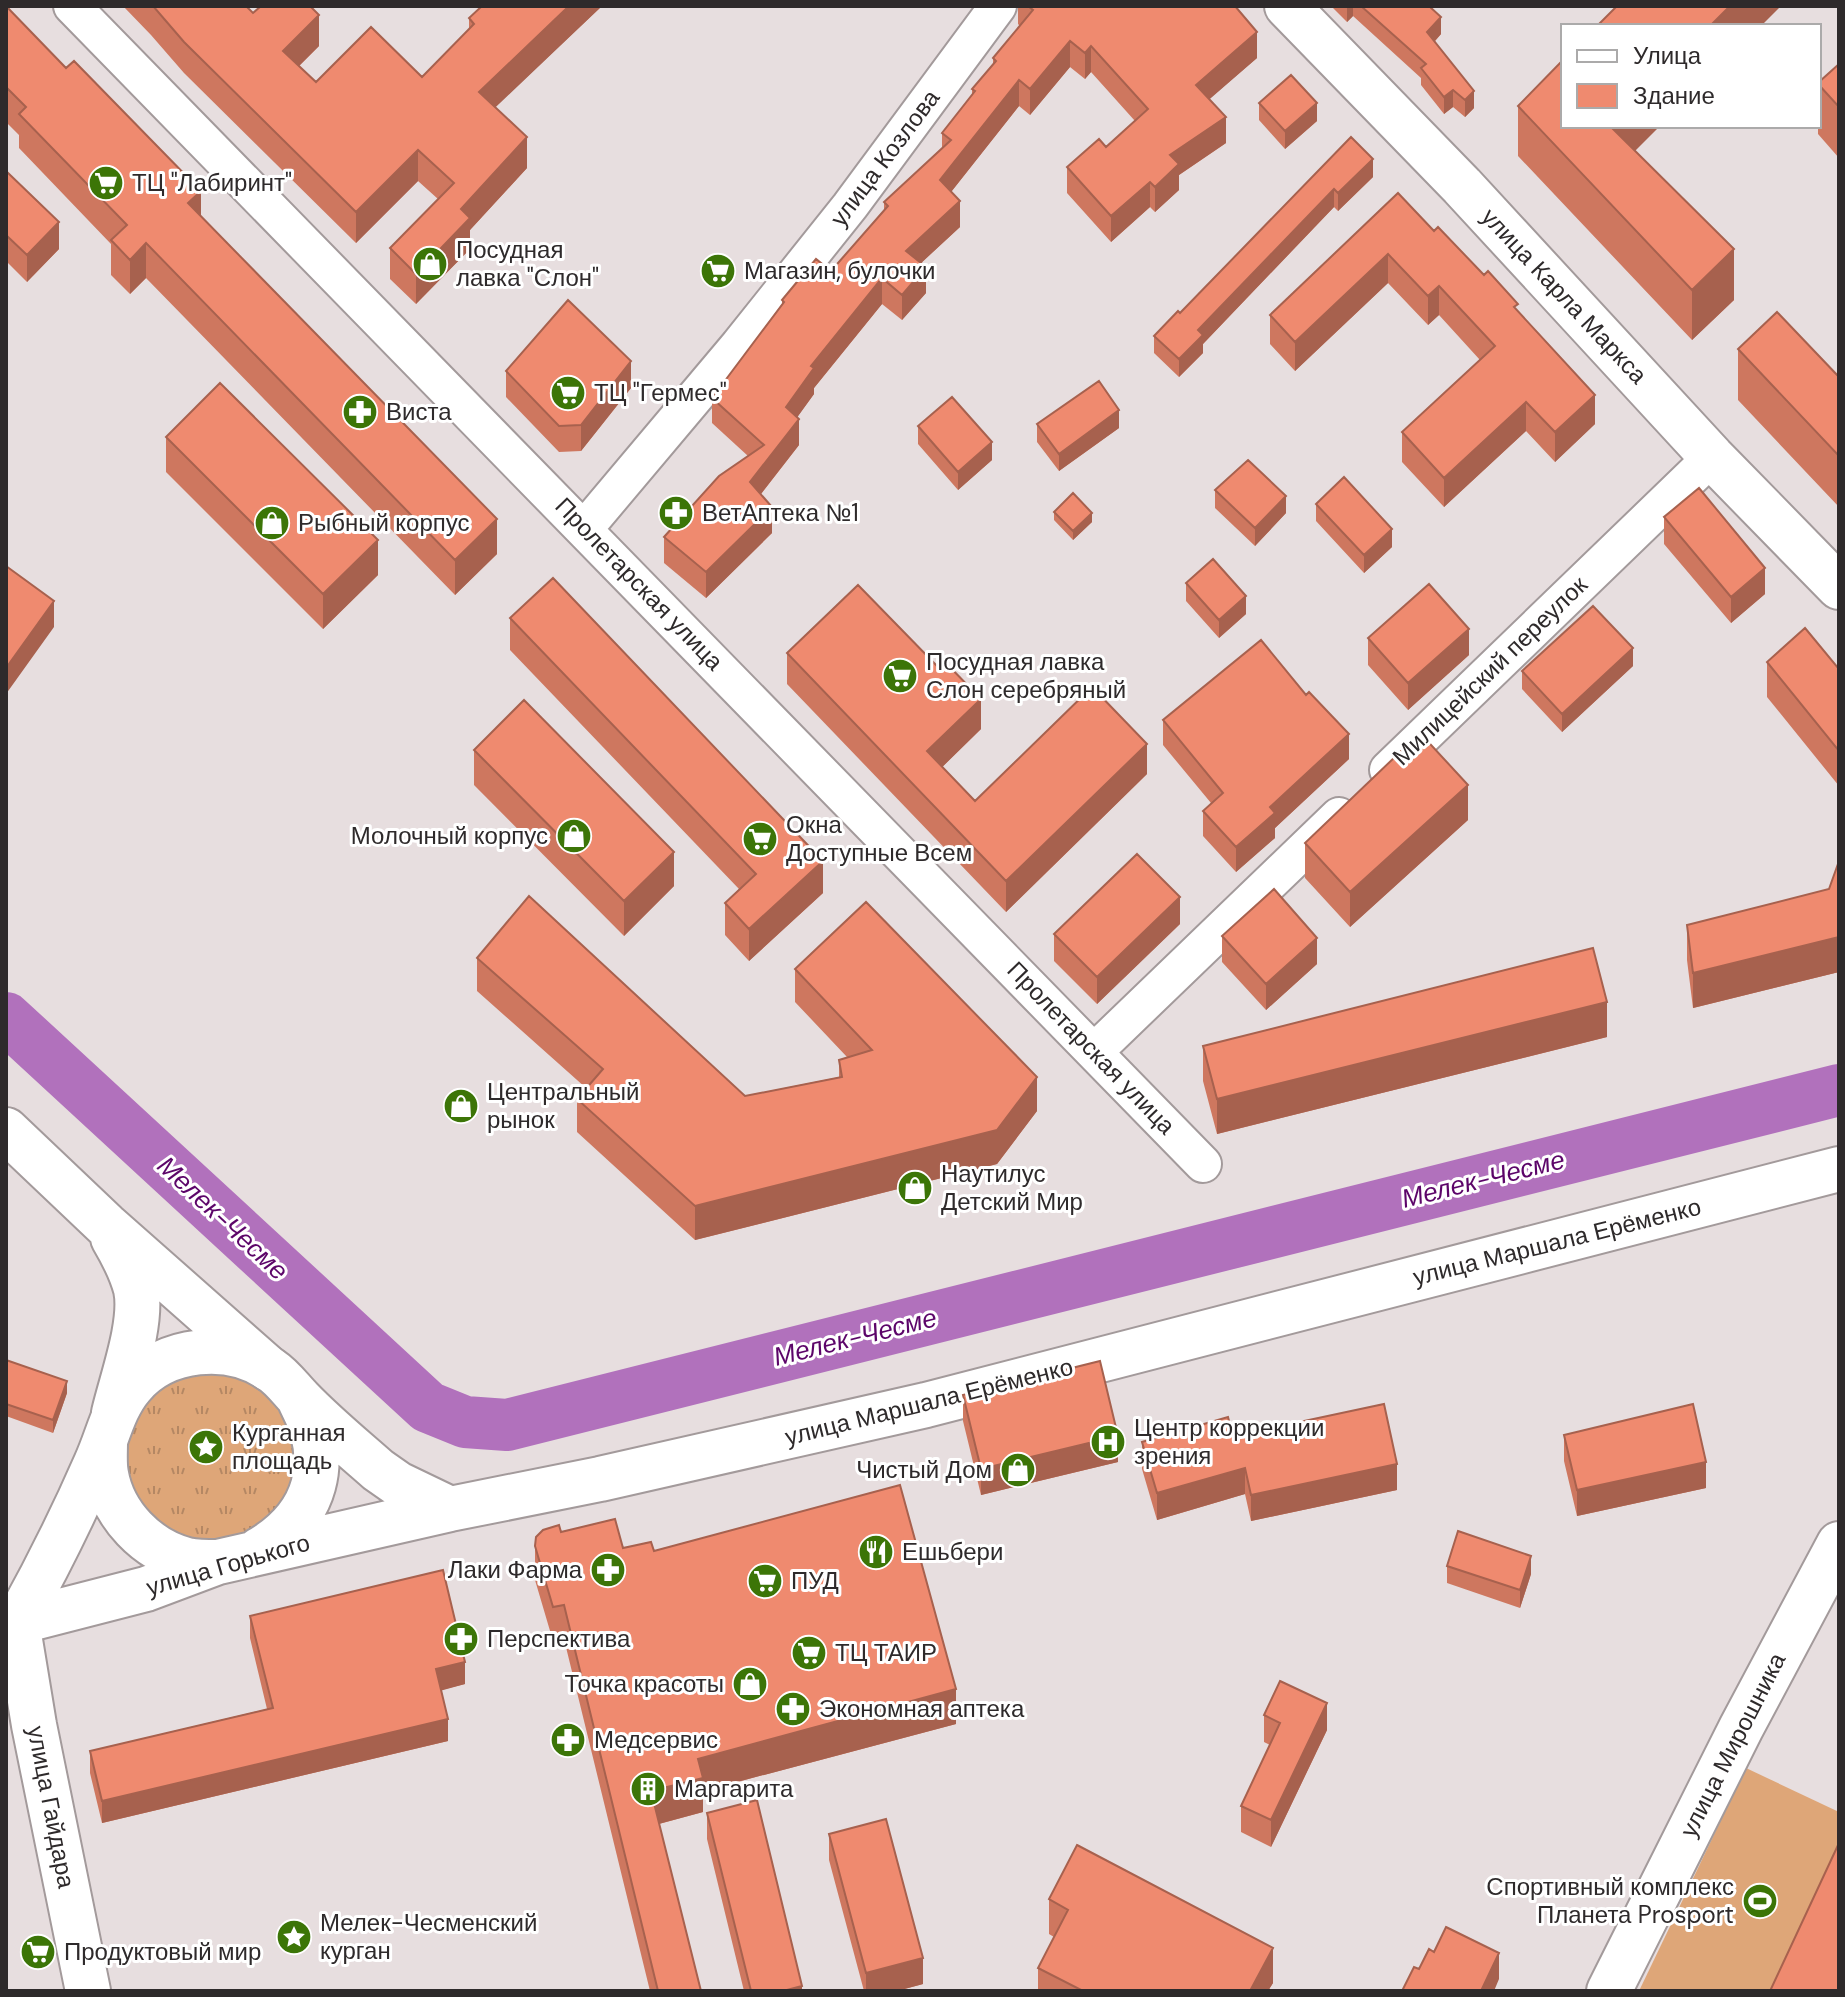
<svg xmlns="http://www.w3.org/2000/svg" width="1845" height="1997" viewBox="0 0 1845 1997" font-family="'DM Sans',sans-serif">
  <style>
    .grass { fill: url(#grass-tufts) }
    .pitch { fill: #dea678 }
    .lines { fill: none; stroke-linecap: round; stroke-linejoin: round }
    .river { stroke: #b171bc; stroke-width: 52 }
    .minor-casing { stroke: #a39a9b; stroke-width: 40 }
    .secondary-casing { stroke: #a39a9b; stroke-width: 48 }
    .primary-casing { stroke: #a39a9b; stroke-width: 48 }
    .minor { stroke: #fff; stroke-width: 36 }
    .secondary { stroke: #fff; stroke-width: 44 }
    .primary { stroke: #fff; stroke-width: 44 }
    .wall { fill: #ce775f }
    .shaded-wall { fill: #a7614e }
    .building { fill: #ef8a6f; stroke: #a7614e; stroke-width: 2 }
    .labels { text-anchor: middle; stroke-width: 6; stroke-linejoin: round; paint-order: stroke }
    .street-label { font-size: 24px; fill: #2e2a2b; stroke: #fff }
    .poi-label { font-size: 24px; fill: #2e2a2b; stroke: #fff; text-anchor: start }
    .water-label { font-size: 26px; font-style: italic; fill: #5c0569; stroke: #fff }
  </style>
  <defs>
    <pattern id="grass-tufts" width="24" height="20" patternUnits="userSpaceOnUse" patternTransform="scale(2)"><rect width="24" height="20" fill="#dea678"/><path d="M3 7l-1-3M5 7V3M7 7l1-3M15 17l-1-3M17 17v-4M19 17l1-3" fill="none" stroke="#b48763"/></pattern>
  </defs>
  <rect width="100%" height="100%" fill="#e7dedf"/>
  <path class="grass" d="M124 1456a86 86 0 1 1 172 0a86 86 0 1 1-172 0Z"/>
  <path class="pitch" d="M1746,1768L1839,1812V1991H1639Z"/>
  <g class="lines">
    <path class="river" d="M6,1018L428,1407L465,1422L507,1425L1839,1090"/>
    <defs>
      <path id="minor" d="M72,6L1203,1164
        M585,528L739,345L850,206L998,6
        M1388,770L1712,457
        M1095,1051L1339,816"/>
      <path id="secondary" d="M1287,6L1462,186L1712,457L1839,587
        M6,1130L106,1225L269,1369
        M113,1238C123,1255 131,1270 136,1289C143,1323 122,1379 114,1413
        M17,1622L34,1725L88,1991
        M1609,1991L1741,1728L1839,1544"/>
      <path id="primary" d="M105,1443C105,1453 104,1464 106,1474C113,1515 147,1550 187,1560C197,1562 208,1562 218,1562
        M259,1550C317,1516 332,1461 300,1401
        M17,1622C46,1570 72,1518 96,1463C108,1437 113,1408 132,1386C165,1347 229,1341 271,1370C283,1378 291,1390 301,1400C325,1425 352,1447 378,1470L398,1484L450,1509
        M6,1625L146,1589L218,1562L450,1509L600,1479L926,1405L1839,1169"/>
    </defs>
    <use href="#minor" class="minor-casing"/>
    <use href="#secondary" class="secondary-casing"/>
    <use href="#primary" class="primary-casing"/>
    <use href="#minor" class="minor"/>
    <use href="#secondary" class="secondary"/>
    <use href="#primary" class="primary"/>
  </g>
  <path class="wall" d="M6,6L201,216L497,554L455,595L146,278L130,294L111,275V244L19,148V135L6,122Z
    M123,6H246L253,13L319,46L299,66L316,82L422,77L469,29V18L482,6H602L495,107L527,168L470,230V249L416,304L390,279V248L438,199L418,181L356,243L184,73L151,35Z
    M1018,6H1235L1257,58L1209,99L1226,143L1179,175V190L1155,212L1150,207L1111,242L1067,193V167L1106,147L1135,121L1091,72L1085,79L1070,67L1030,115L1019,106L951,192L960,227L921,263L926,293L902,320L882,304L814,388V394L797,417L799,445L761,494L772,533L706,598L664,563V537L748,456L712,423V398L782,304V300L831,271L884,210V202L942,148V133L972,95V89L993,64V58L1020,26L1018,24Z
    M1331,6H1429L1441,34L1435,41L1474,108L1465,117L1453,107L1444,114L1421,85V78L1353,16L1347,22Z
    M1839,64V158L1818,134V126H1819V82Z
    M1259,103L1317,121L1285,149L1259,120Z
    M1518,106L1635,151L1734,300L1692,340L1518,156Z
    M1351,137L1373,177L1338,211L1334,207L1203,344V353L1179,377L1154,353V336L1180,313Z
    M6,171L59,249L27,282L6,261Z
    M1434,231L1518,311L1595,424L1555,462L1526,431L1444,507L1402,462V432L1480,360L1439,315L1428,325L1388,283L1295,371L1270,344V315Z
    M1738,349L1839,377V507L1738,400Z
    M506,371L631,388L581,451L559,452L506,397Z
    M1037,424L1119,428L1059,471L1037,442Z
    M918,426L992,460L958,490L918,444Z
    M166,437L378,575L323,629L166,472Z
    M1215,490L1286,513L1255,546L1215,508Z
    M1316,504L1392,547L1364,573L1316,521Z
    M1054,512L1092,522L1073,540L1054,520Z
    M1664,517L1765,594L1731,623L1664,544Z
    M1186,583L1246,614L1219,638L1186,601Z
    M510,618L823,893L749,961L725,935V903L739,889L510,650Z
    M1368,638L1469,655L1408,710L1368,665Z
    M787,653L981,729L942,767L975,801L1147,774L1006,912L787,684Z
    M1767,662L1839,669V786L1767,697Z
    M1633,666L1562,732L1522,689V671Z
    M1163,720L1349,759L1275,828V838L1236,872L1203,836V811L1211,803L1163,745Z
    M474,750L674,886L624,936L474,785Z
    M1468,820L1350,927L1305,878V843Z
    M1839,861V972L1693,1008L1687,960V925L1829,889Z
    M1180,924L1097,1004L1054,961V934Z
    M1222,936L1317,964L1266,1010L1222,962Z
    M477,958L745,1096L839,1077V1060L847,1057L795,1002V969L1037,1111L997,1164L695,1240L577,1132V1099L586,1088L477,991Z
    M1607,1037L1217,1134L1203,1081V1046Z
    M6,1360L67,1393L53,1433L6,1416Z
    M963,1395L1118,1462L981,1495L963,1421Z
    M1564,1435L1706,1488L1577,1516L1564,1461Z
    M1233,1436L1397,1490L1251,1521L1245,1494L1157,1520L1142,1469V1442Z
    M561,1532L623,1548L654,1551L956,1724L703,1791V1812L659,1824L701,1991H650L564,1639L553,1641L535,1580V1546Z
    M1447,1566L1531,1574L1520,1608L1447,1583Z
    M250,1616L465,1684L441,1690L448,1741L102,1823L90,1773V1751L267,1709L250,1638Z
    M1264,1715L1327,1730L1271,1847L1241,1832V1806L1270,1745L1264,1742Z
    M707,1813L802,1991H744L707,1839Z
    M829,1834L923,1984L897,1991H864L829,1860Z
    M1049,1899L1273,1983L1268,1991H1038V1968L1054,1937L1049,1934Z"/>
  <path class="shaded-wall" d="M569,6H602L479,123V92Z
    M1347,6H1353V16L1347,22Z
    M1730,6H1781L1761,26H1710Z
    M319,15V46L283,82V51Z
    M1441,17V34L1427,50V32Z
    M1257,32V58L1196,111V85Z
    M1070,41V67L1030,115V89Z
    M1091,46V72L1085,79V53Z
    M1019,80V106L940,206V180Z
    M1453,90V107L1444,114V97Z
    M1474,91V108L1465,117V100Z
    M1317,103V121L1285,149V131Z
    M1226,117V143L1179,175V190L1155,212V187L1170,155Z
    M1610,126H1660L1610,176Z
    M527,137V168L470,230V249L416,304V274L461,209Z
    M418,150V181L356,243V212Z
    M1373,159V177L1338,211V193Z
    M1150,182V207L1111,242V216Z
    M1334,189V207L1203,344V353L1179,377V359L1198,330Z
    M201,191V225L188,203Z
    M960,201V227L906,277V251Z
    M59,222V249L27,282V255Z
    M146,243V278L130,294V260Z
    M1734,249V300L1692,340V290Z
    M1388,254V283L1295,371V342Z
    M926,267V293L902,320V295Z
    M882,278V304L814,388V394L786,433V407L811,366Z
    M1439,286V315L1428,325V296Z
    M631,361V388L581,451V425Z
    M1595,395V424L1555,462V432Z
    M1526,402V431L1444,507V478Z
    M1119,410V428L1059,471V454Z
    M799,419V445L750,508V482Z
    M992,442V460L958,490V472Z
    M1286,496V513L1255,546V528Z
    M772,507V533L706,598V572Z
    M1092,513V522L1073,540V531Z
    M497,519V554L455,595V560Z
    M1392,529V547L1364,573V555Z
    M378,540V575L323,629V594Z
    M1765,568V594L1731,623V597Z
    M1246,596V614L1219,638V620Z
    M54,601V627L6,694V668Z
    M1469,629V655L1408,710V683Z
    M1633,648V666L1562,732V714Z
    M981,699V729L927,782V751Z
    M1349,734V759L1275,828V838L1236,872V847L1270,807Z
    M1147,744V774L1006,912V881Z
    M1468,785V820L1350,927V892Z
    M674,852V886L624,936V901Z
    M823,861V893L749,961V929Z
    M1180,897V924L1097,1004V977Z
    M1839,937V972L1693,1008V973Z
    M1317,938V964L1266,1010V984Z
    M1607,1002V1037L1217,1134V1099Z
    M1037,1077V1111L997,1164L695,1240V1206Z
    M67,1381V1393L53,1433V1420Z
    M1118,1436V1462L981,1495V1469Z
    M1706,1462V1488L1577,1516V1490Z
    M1397,1464V1490L1251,1521V1495Z
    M1245,1468V1494L1157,1520V1493Z
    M1531,1556V1574L1520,1608V1590Z
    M465,1662V1684L436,1692V1669Z
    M956,1689V1724L703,1791V1812L651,1826V1791L698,1759Z
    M1327,1703V1730L1271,1847V1820Z
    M448,1719V1741L102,1823V1801Z
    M1273,1948V1983L1268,1991H1250Z
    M1499,1953V1979L1494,1991H1481Z
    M923,1958V1984L897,1991H866V1973Z
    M802,1986V1991H783Z"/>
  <path class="building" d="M6,6L66,68L74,61L201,191L188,203L497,519L455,560L146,243L130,260L111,240L127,225L19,114L26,107L6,87Z
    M153,6H246L253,13L261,6H310L319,15L283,51L316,82L371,27L422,77L474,24L469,18L482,6H569L479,92L527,137L461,209L470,218L416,274L390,248L454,183L418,150L356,212L184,42Z
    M1028,6H1235L1257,32L1196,85L1226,117L1170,155L1179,164L1155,187L1150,182L1111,216L1067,167L1099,139L1106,147L1148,109L1091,46L1085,53L1070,41L1030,89L1019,80L940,180L960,201L906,251L926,267L902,295L882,278L811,366L814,368L786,407L799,419L750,482L772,507L706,572L664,537L719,476L764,445L712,398L784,302L782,300L816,259L831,271L888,206L884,202L951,140L942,133L975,91L972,89L996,61L993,58L1033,10Z
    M1361,6H1429L1441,17L1427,32L1474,91L1465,100L1453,90L1444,97L1421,68L1426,64Z
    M1617,6H1730L1710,26H1597Z
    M1563,60V126H1610L1734,249L1692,290L1518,106Z
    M1839,64V107L1819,85V82Z
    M1291,75L1317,103L1285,131L1259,103Z
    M1351,137L1373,159L1338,193L1334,189L1198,330L1203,335L1179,359L1154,336L1178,311L1180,313Z
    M6,171L59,222L27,255L6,235Z
    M1398,193L1434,231L1438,227L1484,275L1488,271L1518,304L1514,307L1595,395L1555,432L1526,402L1444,478L1402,432L1495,346L1439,286L1428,296L1388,254L1295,342L1270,315Z
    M568,300L631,361L581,425L559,426L506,371Z
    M1777,312L1839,377V456L1738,349Z
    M1099,381L1119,410L1059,454L1037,424Z
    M220,383L378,540L323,594L166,437Z
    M952,397L992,442L958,472L918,426Z
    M1248,460L1286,496L1255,528L1215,490Z
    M1344,477L1392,529L1364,555L1316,504Z
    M1699,488L1765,568L1731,597L1664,517Z
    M1073,493L1092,513L1073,531L1054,512Z
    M1213,559L1246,596L1219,620L1186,583Z
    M6,566L54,601L6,668Z
    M553,578L823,861L749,929L725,903L756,874L510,618Z
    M1429,584L1469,629L1408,683L1368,638Z
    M858,585L937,666L943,660L981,699L927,751L975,801L1092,687L1147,744L1006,881L787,653Z
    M1593,606L1633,648L1562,714L1522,671Z
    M1805,628L1839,669V751L1767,662Z
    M1261,640L1306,695L1309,692L1349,734L1270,807L1275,813L1236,847L1203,811L1223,793L1163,720Z
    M524,700L674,852L624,901L474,750Z
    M1420,733L1468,785L1350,892L1305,843Z
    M1137,854L1180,897L1097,977L1054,934Z
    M1839,861V937L1693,973L1687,925L1829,889Z
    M1274,889L1317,938L1266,984L1222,936Z
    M529,896L745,1096L842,1077L839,1060L872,1050L795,969L866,902L1037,1077L997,1130L695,1206L577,1099L603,1069L477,958Z
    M1593,948L1607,1002L1217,1099L1203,1046Z
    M6,1360L67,1381L53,1420L6,1404Z
    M1100,1361L1118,1436L981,1469L963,1395Z
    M1384,1404L1397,1464L1251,1495L1245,1468L1157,1493L1142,1442L1228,1417L1233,1436Z
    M1693,1404L1706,1462L1577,1490L1564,1435Z
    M900,1485L956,1689L698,1759L703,1778L651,1791L701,1991H658L564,1605L553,1607L535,1546L536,1537L543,1530L559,1525L561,1532L615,1519L623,1548L651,1542L654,1551Z
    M1458,1531L1531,1556L1520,1590L1447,1566Z
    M443,1570L465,1662L436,1669L448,1719L102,1801L90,1751L273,1708L250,1616Z
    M1280,1681L1327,1703L1271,1820L1241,1806L1280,1723L1264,1715Z
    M757,1800L802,1986L783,1991H751L707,1813Z
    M886,1819L923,1958L866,1973L829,1834Z
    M1839,1843V1991H1770Z
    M1077,1845L1273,1948L1250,1991H1083L1038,1968L1068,1910L1049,1899Z
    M1446,1927L1499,1953L1481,1991H1402L1414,1967L1419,1969L1429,1949L1434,1952Z"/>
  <defs>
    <symbol id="supermarket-disc" viewBox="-11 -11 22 22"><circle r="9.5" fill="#3c7507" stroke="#fff"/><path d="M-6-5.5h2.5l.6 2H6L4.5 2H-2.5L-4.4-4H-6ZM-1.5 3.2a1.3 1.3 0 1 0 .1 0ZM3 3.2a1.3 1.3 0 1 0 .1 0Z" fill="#fff"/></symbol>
    <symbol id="shop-disc" viewBox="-11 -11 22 22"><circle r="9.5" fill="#3c7507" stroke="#fff"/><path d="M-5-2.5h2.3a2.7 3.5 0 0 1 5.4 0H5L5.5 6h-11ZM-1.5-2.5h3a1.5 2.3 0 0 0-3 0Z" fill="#fff"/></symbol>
    <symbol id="pharmacy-disc" viewBox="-11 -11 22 22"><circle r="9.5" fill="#3c7507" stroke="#fff"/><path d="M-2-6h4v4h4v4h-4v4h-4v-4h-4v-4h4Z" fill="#fff"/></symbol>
    <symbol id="hospital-disc" viewBox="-11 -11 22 22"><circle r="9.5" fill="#3c7507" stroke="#fff"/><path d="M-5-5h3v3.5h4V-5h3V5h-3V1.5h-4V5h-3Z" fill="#fff"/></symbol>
    <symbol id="sight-disc" viewBox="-11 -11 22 22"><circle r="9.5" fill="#3c7507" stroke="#fff"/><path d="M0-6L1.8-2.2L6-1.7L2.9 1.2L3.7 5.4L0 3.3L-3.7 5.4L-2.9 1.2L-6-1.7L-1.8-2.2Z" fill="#fff"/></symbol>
    <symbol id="restaurant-disc" viewBox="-11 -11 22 22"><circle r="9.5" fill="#3c7507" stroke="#fff"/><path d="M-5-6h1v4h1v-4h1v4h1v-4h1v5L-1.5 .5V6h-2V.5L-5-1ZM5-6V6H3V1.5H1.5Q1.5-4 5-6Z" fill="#fff"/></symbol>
    <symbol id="building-disc" viewBox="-11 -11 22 22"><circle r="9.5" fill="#3c7507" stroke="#fff"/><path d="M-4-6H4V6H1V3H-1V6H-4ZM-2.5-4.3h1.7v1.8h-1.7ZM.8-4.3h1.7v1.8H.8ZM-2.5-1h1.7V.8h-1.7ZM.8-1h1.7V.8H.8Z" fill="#fff"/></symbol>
    <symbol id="stadium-disc" viewBox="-11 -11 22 22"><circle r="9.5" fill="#3c7507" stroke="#fff"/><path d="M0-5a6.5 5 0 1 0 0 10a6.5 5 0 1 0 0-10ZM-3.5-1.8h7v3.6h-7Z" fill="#fff"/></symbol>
  </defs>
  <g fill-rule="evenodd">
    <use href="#supermarket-disc" x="86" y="163" width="40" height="40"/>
    <use href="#shop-disc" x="410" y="244" width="40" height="40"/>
    <use href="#supermarket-disc" x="698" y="251" width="40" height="40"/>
    <use href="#supermarket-disc" x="548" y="373" width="40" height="40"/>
    <use href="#pharmacy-disc" x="340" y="392" width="40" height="40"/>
    <use href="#pharmacy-disc" x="656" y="493" width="40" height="40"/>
    <use href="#shop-disc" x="252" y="503" width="40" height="40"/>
    <use href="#supermarket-disc" x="880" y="656" width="40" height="40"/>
    <use href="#shop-disc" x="554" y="816" width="40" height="40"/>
    <use href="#supermarket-disc" x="740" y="819" width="40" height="40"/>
    <use href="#shop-disc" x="441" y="1086" width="40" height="40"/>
    <use href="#shop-disc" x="895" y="1168" width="40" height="40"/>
    <use href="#hospital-disc" x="1088" y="1422" width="40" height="40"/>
    <use href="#sight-disc" x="186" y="1427" width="40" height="40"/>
    <use href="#shop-disc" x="998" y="1450" width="40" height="40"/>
    <use href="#restaurant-disc" x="856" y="1532" width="40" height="40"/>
    <use href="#pharmacy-disc" x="588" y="1550" width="40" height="40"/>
    <use href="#supermarket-disc" x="745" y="1561" width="40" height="40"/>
    <use href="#pharmacy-disc" x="441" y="1619" width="40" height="40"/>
    <use href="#supermarket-disc" x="789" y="1633" width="40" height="40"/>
    <use href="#shop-disc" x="730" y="1664" width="40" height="40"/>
    <use href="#pharmacy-disc" x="773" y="1689" width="40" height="40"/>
    <use href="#pharmacy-disc" x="548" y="1720" width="40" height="40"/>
    <use href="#building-disc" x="628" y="1769" width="40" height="40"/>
    <use href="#stadium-disc" x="1740" y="1881" width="40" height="40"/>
    <use href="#sight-disc" x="274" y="1917" width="40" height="40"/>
    <use href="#supermarket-disc" x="18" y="1932" width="40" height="40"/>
  </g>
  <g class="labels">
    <g class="street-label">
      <text transform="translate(885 158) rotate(-53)" y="8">улица Козлова</text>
      <text transform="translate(1564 296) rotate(47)" y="8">улица Карла Маркса</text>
      <text transform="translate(639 584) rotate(46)" y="8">Пролетарская улица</text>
      <text transform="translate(1490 671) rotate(-44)" y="8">Милицейский переулок</text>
      <text transform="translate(1091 1048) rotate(46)" y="8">Пролетарская улица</text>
      <text transform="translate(1557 1242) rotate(-14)" y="8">улица Маршала Ерёменко</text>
      <text transform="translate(929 1402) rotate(-14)" y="8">улица Маршала Ерёменко</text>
      <text transform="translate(228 1565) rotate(-16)" y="8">улица Горького</text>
      <text transform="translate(1733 1745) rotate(-63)" y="8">улица Мирошника</text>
      <text transform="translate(51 1807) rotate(79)" y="8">улица Гайдара</text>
    </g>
    <g class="poi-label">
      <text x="132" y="191">ТЦ "Лабиринт"</text>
      <text x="456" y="258">Посудная<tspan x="456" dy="28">лавка "Слон"</tspan></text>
      <text x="744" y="279">Магазин, булочки</text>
      <text x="594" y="401">ТЦ "Гермес"</text>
      <text x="386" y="420">Виста</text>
      <text x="702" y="521">ВетАптека №1</text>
      <text x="298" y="531">Рыбный корпус</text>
      <text x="926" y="670">Посудная лавка<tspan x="926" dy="28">Слон серебряный</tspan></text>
      <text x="786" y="833">Окна<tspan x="786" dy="28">Доступные Всем</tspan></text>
      <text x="548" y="844" text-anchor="end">Молочный корпус</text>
      <text x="487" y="1100">Центральный<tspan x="487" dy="28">рынок</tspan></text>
      <text x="941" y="1182">Наутилус<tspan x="941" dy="28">Детский Мир</tspan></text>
      <text x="1134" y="1436">Центр коррекции<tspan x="1134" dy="28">зрения</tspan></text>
      <text x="232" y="1441">Курганная<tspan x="232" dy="28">площадь</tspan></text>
      <text x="992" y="1478" text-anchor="end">Чистый Дом</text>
      <text x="902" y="1560">Ешьбери</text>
      <text x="582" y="1578" text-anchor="end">Лаки Фарма</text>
      <text x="791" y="1589">ПУД</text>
      <text x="487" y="1647">Перспектива</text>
      <text x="835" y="1661">ТЦ ТАИР</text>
      <text x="724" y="1692" text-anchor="end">Точка красоты</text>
      <text x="819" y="1717">Экономная аптека</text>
      <text x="594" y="1748">Медсервис</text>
      <text x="674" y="1797">Маргарита</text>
      <text x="1734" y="1895" text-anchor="end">Спортивный комплекс<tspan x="1734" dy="28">Планета Prosport</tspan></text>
      <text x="320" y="1931">Мелек-Чесменский<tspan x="320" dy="28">курган</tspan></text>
      <text x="64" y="1960">Продуктовый мир</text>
    </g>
    <g class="water-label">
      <text transform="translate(1483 1179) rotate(-14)" y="9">Мелек-Чесме</text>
      <text transform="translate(223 1218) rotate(43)" y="9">Мелек-Чесме</text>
      <text transform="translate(855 1337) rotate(-14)" y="9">Мелек-Чесме</text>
    </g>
  </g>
  <rect width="1845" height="1997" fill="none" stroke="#2e2a2b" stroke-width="16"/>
  <rect x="1561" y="24" width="260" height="104" fill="#ffffff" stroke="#abaaaa" stroke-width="2"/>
  <rect x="1577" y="50" width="40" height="12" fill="#ffffff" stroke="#abaaaa" stroke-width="2"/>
  <text x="1633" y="64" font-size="24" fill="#2e2a2b">Улица</text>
  <rect x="1577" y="84" width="40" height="24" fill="#ef8a6f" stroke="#abaaaa" stroke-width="2"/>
  <text x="1633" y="104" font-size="24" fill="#2e2a2b">Здание</text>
</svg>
